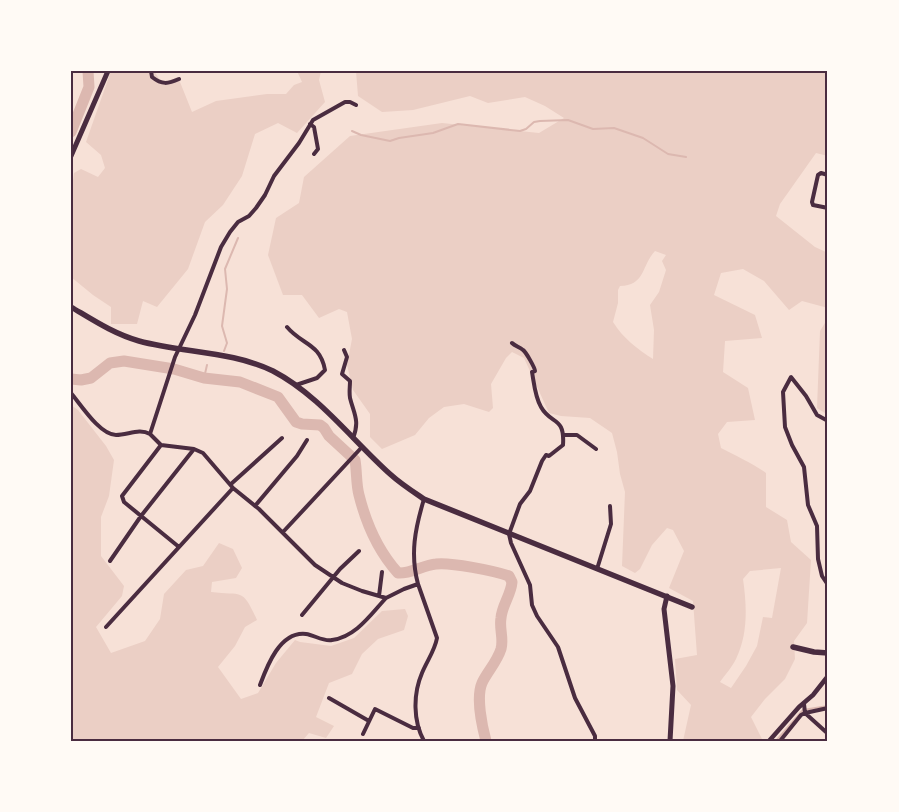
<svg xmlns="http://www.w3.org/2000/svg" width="899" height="812" viewBox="0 0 899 812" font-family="Mulish,sans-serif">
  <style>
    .green { fill: #ebcfc5; fill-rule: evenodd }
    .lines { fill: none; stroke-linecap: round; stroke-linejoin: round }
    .stream { stroke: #dcb8b0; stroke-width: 2 }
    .river { stroke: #dcb8b0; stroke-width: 11 }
    .minor { stroke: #4a2c40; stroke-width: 4 }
    .tertiary { stroke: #4a2c40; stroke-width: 4.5 }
    .secondary { stroke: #4a2c40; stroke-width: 5 }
    .trunk { stroke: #4a2c40; stroke-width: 5.5 }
    .neatline { fill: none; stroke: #4a2c40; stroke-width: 2 }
  </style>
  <rect width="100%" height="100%" fill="#f7e1d7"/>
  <path class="green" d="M111,71H154L160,80L167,81L178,77L192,112L216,101L267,94H286L294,85L302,82L297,71H321L319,80L325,102L297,133L278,123L255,134L242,176L223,205L205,222L188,269L157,307L143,301L137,324H111V307L93,295L71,277V195L74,173L81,169L98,177L105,168L101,155L86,142Z
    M356,71H828V156L816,153L780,204L776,216L815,247L828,253V308L802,301L789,310L764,281L743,269L721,273L714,295L755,315L762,338L725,341L723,372L748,388L755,420L727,422L718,434L721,448C736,456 752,463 766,473V507L787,520L791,542L811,560L807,623L794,641L795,659L785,679L765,699L751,717L763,741H683L691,705L677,690L675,659L697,655L693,601L669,588L684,551L673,530L667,528L652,545L640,569L635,573L622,566L625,492L620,474L617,452L612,433L590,418L561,416L549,413L524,358L512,352L506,358L491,384L493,408L489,412L464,404L444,407L429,418L415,435L382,449L370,437V414L353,390L347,365L352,339L347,312L339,309L319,318L302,295H283L268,255L276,218L299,203L304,177L350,136L442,123L539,133L564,118L545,106L525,97L488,103L470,96L413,110L382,112L358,96ZM655,251L666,255L662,261L666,270L659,292L650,305L654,330L653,359C637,349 623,338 613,322L618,303V290L620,286C646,285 641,266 655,251ZM781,568L772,618L763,617L757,646L746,666L731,688L720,682C725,675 732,667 736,659C748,634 747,607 743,579L750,571Z
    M828,318V415L817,408L820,331Z
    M71,405L78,410L106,446L114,460L109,496L101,517V556L124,586L122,596L96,627L111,653L145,641L160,619L164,594L186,570L203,566L219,543L233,549L242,568L236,578L212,582L211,592C243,596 242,587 257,620L245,627L235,646L218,667L241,699L258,693L276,663L295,640L300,642L331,646L354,638L382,611L405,609L408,616L404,630L378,639L362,654L352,674L329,683L316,717L334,726L326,738L309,733L302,741H71Z"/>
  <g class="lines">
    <path class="stream" d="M352,131L361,135L390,141L399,138L433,133L458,124L520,131L526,129L534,122L540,121L568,120L593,129L614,128L643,138L668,154L686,157
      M224,351L227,343L222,326L227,289L225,269L238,238
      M204,378L207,365
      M776,741L803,710L828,706"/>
    <path class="river" d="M71,132L89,87L88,71
      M71,379L81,380L91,378L110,363L124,361L174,369L204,378L240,382L278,397L296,422L302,424L320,425L324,428L329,436L355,460C357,472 356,484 359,495C366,523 379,552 398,573C411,574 423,565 436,564C450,562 495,571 509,576L512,582C511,595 502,605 501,618C499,629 504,638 501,649C497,662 487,672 482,683C476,697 482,726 486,741"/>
    <path class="minor" d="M151,71L152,77C162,85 168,84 179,79
      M356,105L350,102H345L313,120L299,143L274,176L265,195L256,208L249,216L238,222L230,232L221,247L195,315L175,357L150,434L161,445L194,449L203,453L233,488L259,509L315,565L342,583L362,591L386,598L404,589L418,584C410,554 415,529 424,499
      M310,124L314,127L318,149L314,154
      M828,175L821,173L818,175L812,202L813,205L828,208
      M287,327C302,345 320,343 325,370L317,378L296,385
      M512,343C515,346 519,347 523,350C526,352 535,368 535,371L532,372C534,383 535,397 541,407C551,425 565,416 563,445L549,456L546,455L542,461L530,491L520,504L509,534L511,543L530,585L532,605L537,616L558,647L575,698L595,736V741
      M344,350L347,357L342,374L350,381C350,387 349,392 350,398C354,414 360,421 353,438
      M71,393C81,405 100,435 116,435C128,435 139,428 150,434
      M828,421L817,415L806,396L791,377L783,392L785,427L792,445L804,467L808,505L817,526L818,559L822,576L828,585
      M564,435H577L596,449
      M161,445L122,496L124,502L179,547
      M231,484L282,438
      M255,506L297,456L307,440
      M283,532L362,447
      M110,561L141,516L194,449
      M597,569L611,524L610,506
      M418,584L437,638C435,650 427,661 422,673C413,694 413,721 424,741
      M379,596L382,572
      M302,615L340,569L359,551
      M106,627L233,488
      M260,685C267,666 280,631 306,634C314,635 324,642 332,640C356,637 371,614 386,598
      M329,698L369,721
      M826,732L805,713L828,708
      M363,734L375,709L413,728H419
      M780,741L801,715L805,713L804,704"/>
    <path class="tertiary" d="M769,741L799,707L813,695L828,676"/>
    <path class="secondary" d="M71,156L108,71
      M667,596L664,609L673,686L670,741"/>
    <path class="trunk" d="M71,307C93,320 114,334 139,341C183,353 232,351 273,371C319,395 352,440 390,474C401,484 412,491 424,499L692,607
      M793,647L814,652L828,653"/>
  </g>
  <rect width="899" height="812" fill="none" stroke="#fffaf5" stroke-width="145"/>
  <rect x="72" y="72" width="754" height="668" class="neatline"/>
</svg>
